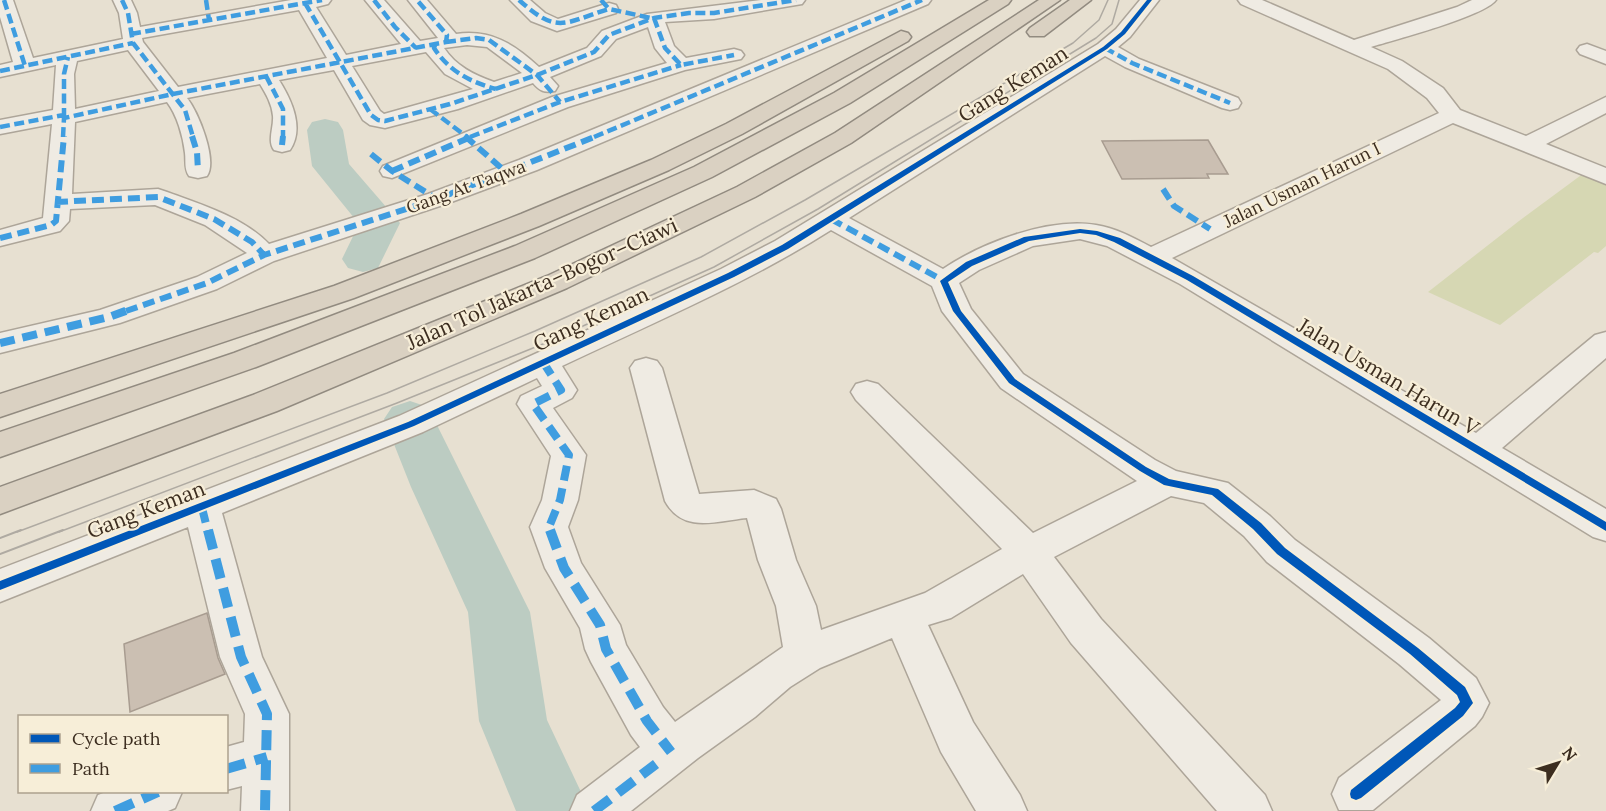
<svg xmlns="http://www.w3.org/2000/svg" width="1606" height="811" viewBox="0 0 1606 811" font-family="Lora,serif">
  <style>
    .green { fill: #d6d7b3 }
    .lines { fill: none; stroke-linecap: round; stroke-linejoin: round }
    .river { fill: #bcccc2; fill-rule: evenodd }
    .building { fill: #cbbfb2; stroke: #a89c90; stroke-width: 1.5 }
    .minor-casing { stroke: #ada599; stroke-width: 3 }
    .highway-casing { stroke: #928b80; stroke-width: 3 }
    .minor { fill: #efebe3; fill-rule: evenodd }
    .highway { fill: #dad1c2; fill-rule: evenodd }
    .tram-far1 { stroke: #afaaa2; stroke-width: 1.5 }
    .tram { stroke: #afaaa2; stroke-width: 2 }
    .quiet-far3 { stroke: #3f9de0; stroke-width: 4.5; stroke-dasharray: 10 4.5; stroke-linecap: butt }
    .quiet-far2 { stroke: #3f9de0; stroke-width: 6; stroke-dasharray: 12 6; stroke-linecap: butt }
    .quiet-far1 { stroke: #3f9de0; stroke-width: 8; stroke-dasharray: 15 8; stroke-linecap: butt }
    .quiet { stroke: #3f9de0; stroke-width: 10; stroke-dasharray: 20 10; stroke-linecap: butt }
    .cycleway-casing { stroke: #f7eed8; stroke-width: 4 }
    .cycleway { fill: #0057b8; fill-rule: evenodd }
    .labels { text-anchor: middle; stroke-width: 4.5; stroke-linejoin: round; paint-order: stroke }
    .far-street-label { font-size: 18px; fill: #3d2e20; stroke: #f7eed8 }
    .street-label { font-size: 21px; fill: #3d2e20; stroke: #f7eed8 }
  </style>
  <rect width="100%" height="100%" fill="#e7e0d1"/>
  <path class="green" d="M1584,173L1606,181V246L1598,253L1594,252L1500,325L1428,292L1519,221Z"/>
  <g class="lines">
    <path class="river" d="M325,119L338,122L343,130L349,164L400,223L378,268L363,272L348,268L342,259L359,224L312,166L307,130L312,122Z
      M410,401L428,407L530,612L547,720L590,811H516L479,721L468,612L411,487L384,419L392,407Z"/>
  </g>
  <path class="building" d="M1208,140L1228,174H1207L1209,178L1122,179L1102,141Z
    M207,613L218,658L225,674L130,712L124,644Z"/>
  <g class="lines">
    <defs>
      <path id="minor" d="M0,0H13L33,58L123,39L119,13L113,0H131L137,13L140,27L291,0H331L328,4L316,7L346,55L401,44L365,0H384L420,41L438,38L408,0H427L456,34C491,29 514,44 539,67L587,48L602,31L647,14L761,0H805L802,4L796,5L714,19L665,22L674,46L686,58L734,49L741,51L744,55L741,59L685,70L568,107L392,178L383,176L380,171L383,166L552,97L667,63L655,48L648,27L616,39L601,56L550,77L558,86L555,91C544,93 540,91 533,83L458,109L385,128L370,125L363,120L334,70L279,80C291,99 305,128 290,150L282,152L274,150C267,141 274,127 273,116C272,104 266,94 260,84L187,98C198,112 218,160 207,176L198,178L189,176C184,169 186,161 185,153C183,136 177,115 167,102L75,122L72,194L158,189L167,192C202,205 243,217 269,244L428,194L519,160L906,0H931L928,4L537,170L446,204L274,261L217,289L120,323L0,353V333L100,310L197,277L247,253L205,225L155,205L70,209L69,221L60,231L0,246V230L43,218L52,124L0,134V120L53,110L56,65L0,77V65L13,62L0,17ZM299,10L327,58L178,87L143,42L142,38ZM467,45L487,47L522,73L494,82C474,75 456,66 444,48ZM128,50L159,91L75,109L74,74L77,61ZM426,52L445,74L473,89L384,114L380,111L352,66Z
        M510,0H530L545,13L558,19L609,3L616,5L618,9L616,13L557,31L531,21Z
        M1140,0H1159L1130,37L1118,47L1139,59L1238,98L1241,103L1238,108L1230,110L1222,108L1125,67L1105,56L849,218L943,269C981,243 1049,217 1096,225C1116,228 1134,238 1151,247L1439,113L1427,98L1388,69L1241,4L1238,0H1262L1354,40L1457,7L1472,0H1496C1485,16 1394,40 1371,47L1402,61L1443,88L1460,110L1526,136L1606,97V113L1546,144L1606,168V184L1453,123L1172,258L1476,433L1595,335L1606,332V358L1502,448L1606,509V541L1593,537L1180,284L1107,246L1080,239L1033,246L979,270L959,283L971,309L1023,374L1155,460L1176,471L1228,483L1270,516L1295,540L1429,638L1476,678L1489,703L1482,717L1475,726L1373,810H1339L1332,794L1339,778L1441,700L1399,664L1267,562L1244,536L1204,503L1171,496L1054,557L1101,619L1265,795L1272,811H1217L1071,643L1023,574L951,618L928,625L973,722L1020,795L1027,811H976L941,752L892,638L820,668L790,687L755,717L698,758L631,811H570L577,795L640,747L631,735L591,662L585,649L580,628L545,568L530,527L542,500L551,456L517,404L521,396L542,386L537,378L423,432L222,513L262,657L289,714V811H241L242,786L226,790V747L244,742L245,714L220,657L188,527L0,602V569L399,416L721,269L775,241L1098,44L1116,29ZM831,230L932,286L942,311L1001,388L1137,481L1033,533L878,384L867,381L856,384L851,392L856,400L1002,549L925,593L821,630L816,606L796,560L781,509L776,499L754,490L699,494L662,368L657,361L646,358L635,361L630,368L665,501C683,534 716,521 747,518L758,560L776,606L783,647L675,722L663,707L626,645L620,625L581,563L568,527L578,500L586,455L553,408L572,398L577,390L562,366C652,323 746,284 831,230Z
        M1587,44L1606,51V64L1580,54L1577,50L1580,46Z
        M106,792H182L175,808L168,811H91L98,795Z"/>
      <path id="highway" d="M989,0H1011L1008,4L850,103L712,177L535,258L256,367L0,457V432L234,353L515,246L694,167L834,93Z
        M1039,0H1060L851,143L755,197L567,288L277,411L0,514V487L253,395L547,276L737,187L835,133Z
        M1070,0H1091L1044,36H1030L1027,32L1030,28Z
        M901,31L908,33L911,37L908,41L742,134L669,170L539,226L354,298L0,417V394L334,286L521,214L651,160L726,124Z"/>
    </defs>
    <use href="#minor" class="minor-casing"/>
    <use href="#highway" class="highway-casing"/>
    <use href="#minor" class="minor"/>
    <use href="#highway" class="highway"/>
    <path class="tram-far1" d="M17,532L387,393L535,331L701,257L805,200L1073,43L1099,20L1108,0
      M59,532L397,403L543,344L714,267L818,209L1096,38L1112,24L1119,0"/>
    <path class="tram" d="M0,538L21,530
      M0,554L63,530"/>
    <path class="quiet-far3" d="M4,0L25,66
      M122,0L128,13L133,43L185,110L193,137
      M206,0L209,20
      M374,0L395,27L416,48
      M519,0C558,35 563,23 609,9
      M601,0L609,9L651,18
      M305,3L371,115L378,120L385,121L450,104L537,75L594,52L609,35L654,18L689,13H714L796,0
      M654,18L665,48L681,65L734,55
      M131,34L322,0
      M446,42L476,38L489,40L537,75L560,102
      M435,45L434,48C449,71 470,82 496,89
      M1105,48L1132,63L1230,103
      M0,71L133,43
      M266,76L283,109V137
      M430,109L467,137
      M64,118V74L68,57
      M0,127L64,115
      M63,137L64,118L173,94L446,42L447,35L417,0
      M470,137L560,102L681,65
      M594,137L922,0"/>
    <path class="quiet-far2" d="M192,136L197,152L198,171
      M465,136L507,173
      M282,145L283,136
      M371,154L392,171L437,199
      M392,171L473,136
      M1163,189L1174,206L1210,229
      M56,202L158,197L214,219L252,242L264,255
      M831,219L944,281
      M0,238L51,225L56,221L64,136
      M126,311L207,283L264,255L437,199L597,136"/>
    <path class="quiet-far1" d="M0,343L109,317L131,309
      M543,362L561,390L533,404L569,455L560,500L549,527L551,532
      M202,508L208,532"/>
    <path class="quiet" d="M208,530L241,657L267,714L265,811
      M550,530L564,568L600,625L606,649L647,721L671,752
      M226,769L267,757
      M115,811L158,792
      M594,811L656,764"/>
    <defs>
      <path id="cycleway" d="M1147,0H1152L1125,34L1107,49L788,249L734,277L414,426L0,590V581L408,422L728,273L782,245L1103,47L1121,32Z
        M1080,229L1097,231L1120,238L1193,276L1606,522V531L1187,280L1114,242L1096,235L1080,233L1029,241L972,266L948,282L961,311L1015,379L1146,467L1169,479L1218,489L1261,523L1285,548L1418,648L1465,687L1473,703L1463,716L1361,798L1356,800L1351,798L1350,794L1351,790L1455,708L1460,702L1457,695L1410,654L1277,554L1253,529L1212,495L1164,485L1140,471L1009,383L953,311L940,281L966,262L1024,237Z"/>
    </defs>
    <use href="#cycleway" class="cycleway-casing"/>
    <use href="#cycleway" class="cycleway"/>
  </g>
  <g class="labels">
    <g class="far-street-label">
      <text transform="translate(1302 185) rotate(-26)" y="6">Jalan Usman Harun I</text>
      <text transform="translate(466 187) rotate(-20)" y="6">Gang At Taqwa</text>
    </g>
    <g class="street-label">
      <text transform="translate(1013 84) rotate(-32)" y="7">Gang Keman</text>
      <text transform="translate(542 284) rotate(-24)" y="7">Jalan Tol Jakarta–Bogor–Ciawi</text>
      <text transform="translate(591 319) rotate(-25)" y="7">Gang Keman</text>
      <text transform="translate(1388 377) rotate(31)" y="7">Jalan Usman Harun V</text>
      <text transform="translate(146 510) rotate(-21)" y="7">Gang Keman</text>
    </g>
  </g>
  <rect x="18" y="715" width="210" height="78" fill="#f7eed8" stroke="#ada18e" stroke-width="1.5"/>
  <rect x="30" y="734" width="30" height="9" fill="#0057b8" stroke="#ada18e" stroke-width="1.5"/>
  <text x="72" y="745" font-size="18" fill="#3d2e20">Cycle path</text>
  <rect x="30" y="764" width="30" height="9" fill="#3f9de0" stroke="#ada18e" stroke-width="1.5"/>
  <text x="72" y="775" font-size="18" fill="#3d2e20">Path</text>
  <g transform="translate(1558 763) rotate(52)" stroke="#f7eed8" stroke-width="4.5" paint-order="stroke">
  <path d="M0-4.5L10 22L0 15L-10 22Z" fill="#3d2e20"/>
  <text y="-9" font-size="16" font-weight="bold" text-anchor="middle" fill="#3d2e20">N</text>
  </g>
</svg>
